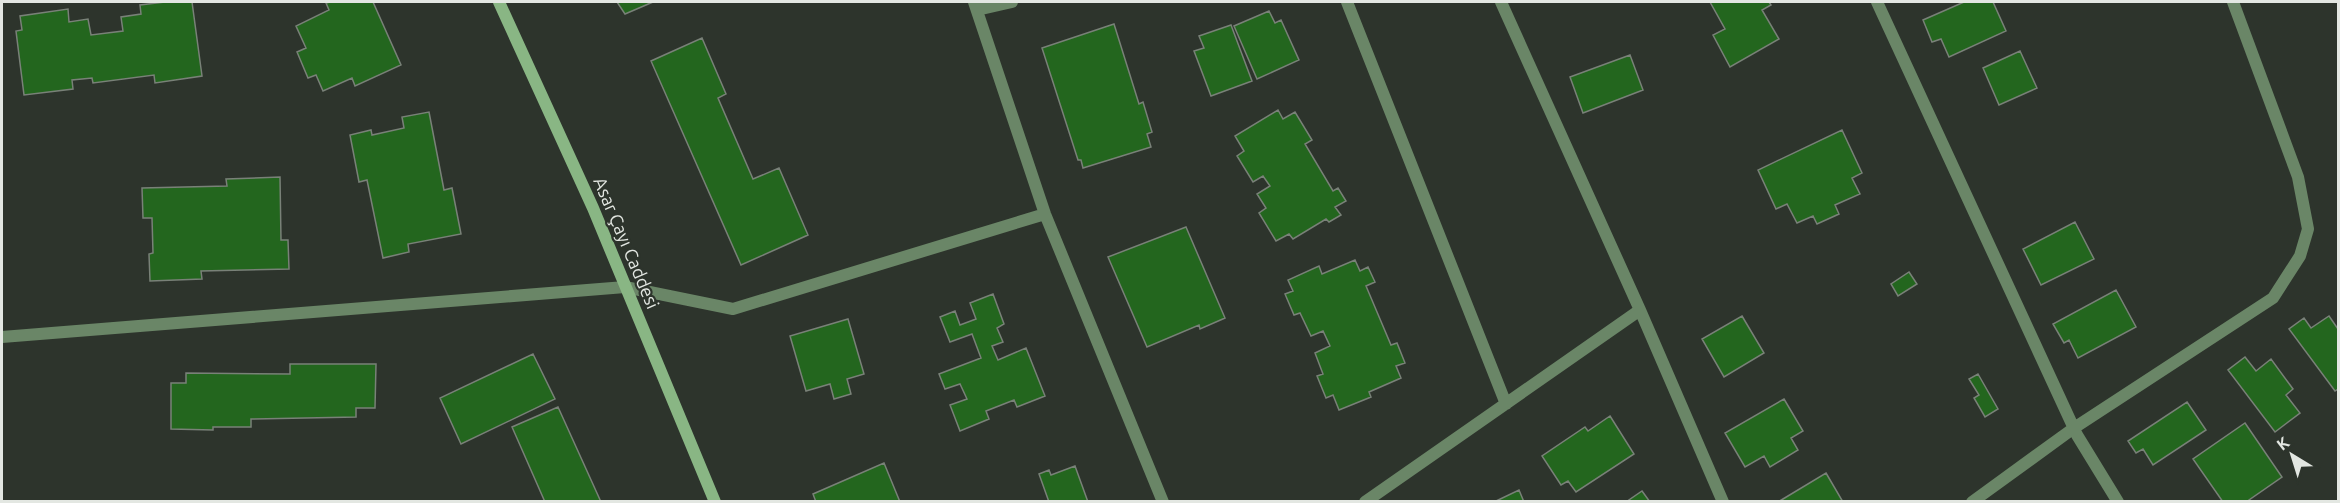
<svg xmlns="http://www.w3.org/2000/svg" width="2340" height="503" viewBox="0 0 2340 503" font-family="Ubuntu,sans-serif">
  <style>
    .building { fill: #23661e; stroke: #798178; stroke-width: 1.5 }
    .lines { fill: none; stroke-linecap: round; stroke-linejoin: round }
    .street { stroke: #6a8667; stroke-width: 12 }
    .secondary { stroke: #89b684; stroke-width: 12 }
    .labels { text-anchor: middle; stroke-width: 4.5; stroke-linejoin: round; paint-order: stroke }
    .street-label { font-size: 18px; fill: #e3e7e2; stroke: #2d342c }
  </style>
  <rect width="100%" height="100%" fill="#2d342c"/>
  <path class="building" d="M165,2H192L202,76L155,83L154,75L93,83L92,78L72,80L73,89L24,95L16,31L22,30L20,16L68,9L69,22L88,19L91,35L123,31L121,17L141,14L140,5Z
    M330,2H373L401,65L355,86L352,78L323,91L316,75L308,78L297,52L306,48L296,26L329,10L326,3Z
    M617,2H653L625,14Z
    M1710,2H1769L1771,5L1762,10L1779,39L1730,67L1713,35L1725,29Z
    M1964,2H1993L2006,31L1949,57L1941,39L1932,42L1923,20Z
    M1269,11L1275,23L1281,20L1299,60L1257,79L1234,26Z
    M1114,24L1139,104L1143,102L1152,132L1147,134L1151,147L1083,168L1081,160H1078L1042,48Z
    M1231,25L1252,81L1211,96L1194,51L1204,48L1199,36Z
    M702,38L726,94L718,98L753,179L779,168L808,235L741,265L651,61Z
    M2020,51L2037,88L1999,105L1983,68Z
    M1630,55L1643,90L1583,113L1570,77Z
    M1278,110L1283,119L1295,112L1312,140L1305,144L1333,191L1338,188L1346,201L1335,207L1341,215L1329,222L1326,219L1293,239L1289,234L1276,241L1259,213L1266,208L1257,194L1270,186L1263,176L1253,182L1237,156L1244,151L1235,136Z
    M429,112L444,190L452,188L461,234L408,244L409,252L383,258L367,180L359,182L350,135L371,130L372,135L404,128L402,117Z
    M1842,130L1862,173L1852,178L1860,194L1835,205L1839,214L1817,224L1813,216L1797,223L1787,204L1776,209L1758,170Z
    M280,177L281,240H288L289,269L201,271L202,279L150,281L149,254L153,253L152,218H143L142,188L227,186L226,179Z
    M2075,222L2094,259L2041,285L2023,249Z
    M1186,227L1225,318L1200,329L1199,325L1147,347L1108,257Z
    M1355,260L1360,271L1368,267L1375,282L1366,286L1391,345L1397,343L1405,363L1396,366L1401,378L1369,392L1371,397L1339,410L1333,395L1326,398L1317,376L1323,374L1315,353L1330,346L1323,331L1311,336L1300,313L1294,315L1285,294L1293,291L1288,280L1319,266L1322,274Z
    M1909,272L1917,284L1898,296L1891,284Z
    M2116,290L2136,327L2078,358L2069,340L2064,343L2053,324Z
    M993,294L1004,324L997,328L1003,342L992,346L998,360L1026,348L1045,396L1017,407L1014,400L986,411L989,419L960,431L950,405L967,399L960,384L945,389L939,374L981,358L972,334L950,342L940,317L955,311L960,325L976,319L970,303Z
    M1742,316L1764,353L1724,377L1702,339Z
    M2329,316L2338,329V389L2335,391L2289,329L2304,318L2311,328Z
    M848,319L864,374L847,379L851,394L834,399L830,384L806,391L790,336Z
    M533,354L555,399L461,444L440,398Z
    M2245,357L2256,371L2271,359L2293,389L2286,395L2300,413L2275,432L2228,370Z
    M290,364H376L375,408H356V417L251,419V427H213V430L171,429V383H186V373L290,374Z
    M1978,374L1998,409L1985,417L1974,398L1979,395L1969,379Z
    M1784,399L1803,431L1791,438L1798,450L1770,467L1764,456L1745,467L1725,433Z
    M2187,402L2206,430L2153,465L2143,449L2136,453L2128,441Z
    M558,407L601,502H545L512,427Z
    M1610,416L1634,454L1576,492L1568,481L1561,485L1542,456L1585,427L1588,431Z
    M2245,423L2282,477L2246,502H2223L2193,459Z
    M884,463L900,502H816L813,494Z
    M1075,466L1088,502H1049L1039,474L1049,470L1051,475Z
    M1826,473L1843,502H1778Z
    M1519,490L1524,502H1494Z
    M1642,491L1650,502H1626Z"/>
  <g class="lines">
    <path class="street" d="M974,2L1045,214L1163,502
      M1347,2L1506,404
      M1501,2L1640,310L1723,502
      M1877,2L2077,435L2118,502
      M977,10L1012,2
      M2,337L625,287L733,309L1045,214
      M1365,502L1640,310
      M1972,502L2074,428L2273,298L2300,256L2308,229L2298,177L2233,2"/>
    <path class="secondary" d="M499,2L593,208L715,502"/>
  </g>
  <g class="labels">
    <g class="street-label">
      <text transform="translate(626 243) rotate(67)" y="6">Asar Çayı Caddesi</text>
    </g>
  </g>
  <rect width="2340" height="503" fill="none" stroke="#e3e7e2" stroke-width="6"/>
  <g transform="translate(2292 455) rotate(322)" stroke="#2d342c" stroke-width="4.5" paint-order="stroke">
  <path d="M0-4.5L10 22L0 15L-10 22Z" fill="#e3e7e2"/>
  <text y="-9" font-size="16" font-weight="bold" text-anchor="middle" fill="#e3e7e2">K</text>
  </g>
</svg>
